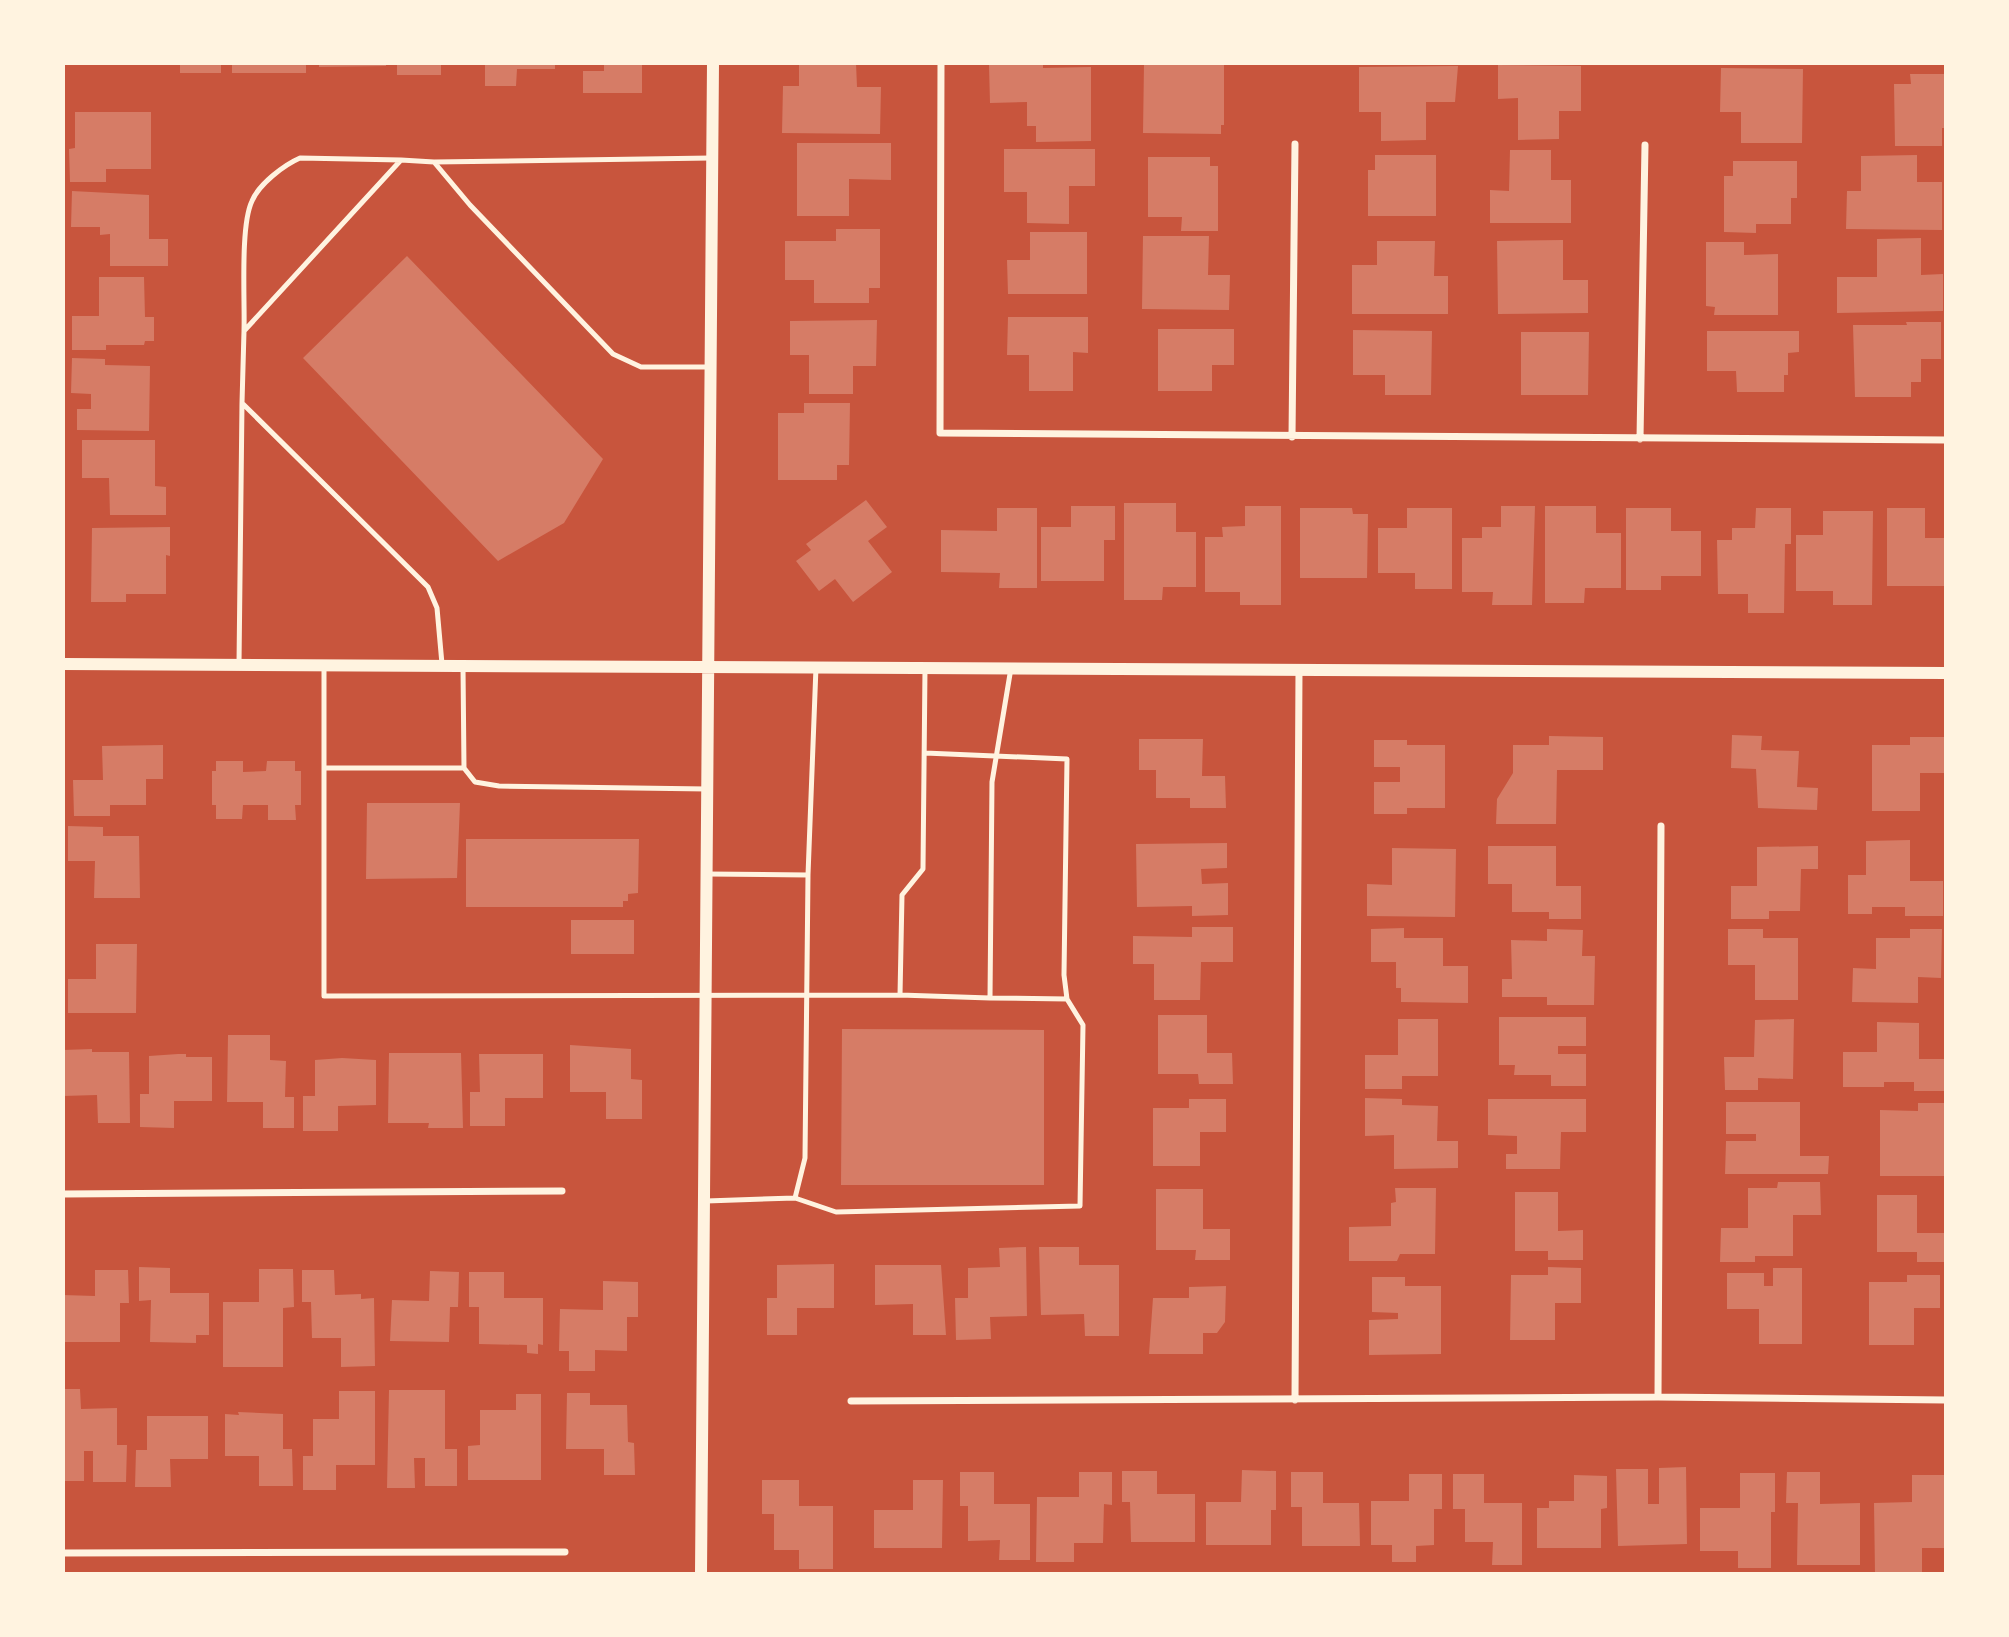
<svg xmlns="http://www.w3.org/2000/svg" width="2009" height="1637" viewBox="0 0 2009 1637" font-family="'Public Sans',sans-serif">
  <style>
    .building { fill: #d67c66 }
    .lines { fill: none; stroke-linecap: round; stroke-linejoin: round }
    .service { stroke: #fff3e0; stroke-width: 5 }
    .minor { stroke: #fff3e0; stroke-width: 7 }
    .tertiary { stroke: #fff3e0; stroke-width: 12 }
  </style>
  <rect width="100%" height="100%" fill="#c8553d"/>
  <path class="building" d="M180,63H221V73H180Z
    M232,63H306V73H232Z
    M319,63H386V66L319,67Z
    M397,63H441V75H397Z
    M485,63H555V69H517L516,86H485Z
    M604,63H642V93H583V71H604Z
    M799,63H856L857,87H881L880,134L782,133L783,86H799Z
    M1144,63H1224V125H1221V134L1143,133Z
    M1043,64V68L1091,67V141L1036,142V126H1027V102L990,103L989,65Z
    M1498,65L1581,66V111H1559V139L1518,140V98L1498,99Z
    M1458,66L1455,102H1426V140L1381,141V112H1359V67Z
    M1721,68L1803,69L1802,143H1741V112H1720Z
    M1910,74H1946V128H1942V146H1895L1894,84H1911Z
    M75,112H151V169H106V182H70L69,149L75,148Z
    M797,143H891V180L849,179V216H797Z
    M1004,149H1095V186H1069V224L1027,223V192H1004Z
    M1510,150H1551V180H1571V223H1490V190L1509,191Z
    M1375,155H1436V216H1368V170H1375Z
    M1917,155V182H1942V230L1846,229L1847,191H1861V156Z
    M1148,157H1210V166H1218V231H1181L1182,217H1148Z
    M1733,161H1797V198H1791V224H1756V233L1724,232V176H1733Z
    M72,191L149,195V239H168V266H110V234L100,235V227H71Z
    M836,229H880V288H869V303H814V280H785V241H836Z
    M1030,232H1087V294H1008L1007,260H1030Z
    M1143,236H1209L1208,275H1230L1229,310L1142,309Z
    M1921,238V275L1943,274V311L1837,313V277H1877V239Z
    M1563,240V280H1588V313L1498,314L1497,241Z
    M1377,241H1435L1434,276H1448V314H1352V265H1377Z
    M1706,242H1744V255L1778,254V315H1714L1715,307L1706,306Z
    M407,256L603,459L564,523L498,561L303,358Z
    M99,277H144L145,317H154V341H145L144,345H106V350H72V316H99Z
    M1008,317H1088V353L1073,352V391H1029V355H1007Z
    M877,320L876,366H853V394H809V355H790V321Z
    M1906,322H1941V359H1921V382H1911V397H1855L1853,325H1907Z
    M1158,329H1234V365H1212V391H1158Z
    M1353,330L1432,331L1431,395H1385V375H1353Z
    M1707,331H1799V352L1788,353V375H1784V392H1737L1736,371H1707Z
    M1521,332H1589L1588,395H1521Z
    M72,358L105,359V365L150,366L149,431L77,430V409H91V394L71,393Z
    M804,403H850L849,465H837V480H778V413H804Z
    M82,440H155V486L166,487V515H110L109,478H82Z
    M866,500L887,527L868,541L892,572L853,602L835,579L819,591L796,561L811,550L806,544Z
    M1124,503H1176V532H1196V587H1163L1162,600H1124Z
    M1071,506H1115V540H1104V581H1041V527H1071Z
    M1245,506H1281V605H1240V592H1205V537H1223L1222,527L1245,526Z
    M1501,506H1535L1532,605H1492L1493,592H1462V538H1482V527H1501Z
    M1545,506H1596V533H1621V588H1585L1584,603H1545Z
    M997,508H1037V588H999L1000,573L941,572V530L997,531Z
    M1300,508H1352L1353,514H1368L1367,578H1300Z
    M1407,508H1452V589H1415V573H1378V528H1407Z
    M1626,508H1671V531H1701V576H1661V590H1626Z
    M1756,508H1791V544H1785L1784,613H1748V594H1718L1717,540H1732V528H1755Z
    M1887,508H1925V538H1946V586H1887Z
    M1823,511H1873L1872,605H1833V591H1796V535H1823Z
    M170,527V556L166,555V594H126V602H91L92,528Z
    M1732,735L1762,736L1761,750L1799,751L1797,787L1818,788L1817,810L1758,808L1756,769L1731,768Z
    M1549,736L1603,737V770H1557L1556,824H1496L1497,799L1513,773V745H1549Z
    M1910,737H1945V773H1920V811H1872V745H1910Z
    M1139,739H1203L1202,776H1225L1226,808H1190V798H1156V770H1139Z
    M1374,740H1407V745H1445V808H1407V814H1374V782H1400V767H1374Z
    M163,745V779H146V805H110V816H74L73,780H103L102,746Z
    M216,761H243V772L266,771L267,761H295V771H301V805H295L296,820H268V805H243L242,819H216V805H212V771H216Z
    M367,803H460L457,878L366,879Z
    M68,826L103,827V836H139L140,898H94L95,861H68Z
    M466,839H639L638,893L628,894V901H623V907H466Z
    M1910,840V881H1943V916H1905V907H1872V914H1848V875H1866V841Z
    M1227,843V868L1201,869L1202,884L1228,883V915L1192,916V906L1137,907L1136,844Z
    M1488,846H1556V886H1581V919H1549V912H1512V884H1488Z
    M1818,846V869H1801L1800,911H1769V919H1731V886H1757V847Z
    M1392,848L1456,849L1455,917L1367,916V884L1392,885Z
    M571,920H634V954H571Z
    M1192,927H1233V962H1201L1200,1000H1154V964H1133V936L1192,937Z
    M1404,928V938H1443V966H1468V1003L1401,1002V988H1396V962H1371V929Z
    M1547,929L1583,930L1582,956H1595L1594,1005H1547V997H1502V979H1512L1511,940L1547,941Z
    M1728,929H1763V938H1798V1000H1755V965H1728Z
    M1910,929H1942L1941,978L1918,977V1003L1852,1002L1853,968L1876,969V938H1910Z
    M96,944H137L136,1013H68V979H96Z
    M1158,1015H1207V1053H1232L1233,1084H1199L1198,1074H1158Z
    M1499,1017H1586V1046H1558V1054H1586V1086H1551V1075H1514L1515,1065H1499Z
    M1398,1019H1438V1076H1402V1089H1365V1055H1398Z
    M1794,1019L1793,1079L1758,1078V1090H1725L1724,1057H1754L1755,1020Z
    M1877,1022L1919,1023V1059H1946V1091H1914V1082H1884V1087H1843V1052H1877Z
    M842,1029L1044,1030V1185H841Z
    M228,1035H270V1060L286,1061L285,1097H294V1128H263V1102H227Z
    M570,1045L631,1049V1079L642,1080V1119H606V1092H570Z
    M92,1049V1052H129L130,1123H98L97,1095L63,1096V1050Z
    M389,1053H461L463,1128H428L429,1123H388Z
    M178,1054H186V1057H212V1101H174V1128L140,1127V1094H149V1056Z
    M479,1054H543V1098H505V1126H470V1092H480Z
    M342,1058L376,1060V1105L338,1106V1131H303V1096H315V1060Z
    M1365,1098L1402,1099V1105L1438,1106L1437,1141H1458V1168L1394,1169V1135L1365,1136Z
    M1189,1099H1226V1132H1200V1166H1153V1108H1189Z
    M1488,1099H1586V1132H1561L1560,1169H1506V1154H1517V1136L1488,1135Z
    M1726,1102H1800V1156H1829L1828,1174H1725L1726,1141H1756V1134H1726Z
    M1918,1103H1946V1176H1880V1110L1918,1111Z
    M1778,1182H1820L1821,1215H1793V1256H1755V1262H1720L1721,1228H1748V1188H1777Z
    M1395,1188H1436L1435,1254H1400L1397,1261H1349V1227L1391,1226V1203L1396,1202Z
    M1156,1189H1203V1229H1230V1260H1195L1196,1250H1156Z
    M1515,1192H1558V1231L1583,1230V1260H1548V1251H1515Z
    M1877,1195H1917V1233H1944V1262H1917V1252H1877Z
    M1026,1247L1027,1316L990,1317L991,1339L956,1340L955,1298H968V1268L1000,1267L999,1248Z
    M1039,1247H1079V1265H1119V1336H1085L1084,1314L1041,1315Z
    M834,1264V1308H797V1335H767V1298H777V1265Z
    M875,1265H941L946,1335H913V1304L875,1305Z
    M139,1267L170,1268V1293H209V1335H196V1343L150,1342L151,1300L139,1301Z
    M1548,1267L1581,1268V1303H1555V1340H1510L1511,1275H1548Z
    M1773,1268H1802V1344H1759V1309H1727V1273H1764V1286H1773Z
    M259,1269H293L294,1307L283,1308V1367H223V1302H259Z
    M95,1270H128L129,1303H120V1342H63V1295L95,1296Z
    M302,1270H334L335,1295L361,1294V1299L374,1298L375,1366L341,1367V1338H312L311,1302H302Z
    M430,1271L459,1272L458,1307H450L449,1342L390,1341L392,1300L429,1301Z
    M469,1272H504V1298H543V1345L538,1344V1354L527,1353V1345L479,1344V1307H469Z
    M1907,1275H1940V1308H1914V1345H1869V1282H1907Z
    M1372,1277H1405V1286H1441V1354L1369,1355V1320L1398,1319V1313L1372,1312Z
    M603,1281L638,1282V1317H627V1351L595,1350V1371H569V1351H559L560,1309L603,1310Z
    M1226,1286L1225,1322L1217,1333H1203V1354H1149L1153,1298H1189V1287Z
    M63,1389H80L81,1409L117,1408V1445H127L126,1482H93V1451H84V1481H63Z
    M389,1390H445V1449H457V1486H425V1458H414L415,1488H387Z
    M339,1391H375V1465H336V1490H303V1456H313V1419H339Z
    M567,1393H590V1405H627L628,1442L634,1443L635,1475H604V1449H566Z
    M516,1394H541V1480H468V1446L480,1445V1410H516Z
    M238,1412L283,1414V1449H292L293,1486H259V1456H225V1414L239,1415Z
    M147,1416H208V1459H170L171,1487H135L136,1450H147Z
    M1686,1467L1687,1544L1618,1546L1616,1469H1648V1504H1659V1468Z
    M1242,1470L1276,1471V1510H1271V1545H1206V1502H1241Z
    M1122,1471H1157V1494H1195V1542H1131L1130,1502H1122Z
    M960,1472H994V1504H1030V1560H999L1000,1540L968,1541V1506H960Z
    M1079,1472H1112V1505L1104,1504L1103,1543H1074V1562H1036L1037,1497H1079Z
    M1291,1472H1323V1503H1359L1360,1546H1302V1507H1291Z
    M1787,1472H1820V1504L1860,1503V1565H1797L1798,1503H1786Z
    M1740,1473H1775V1512H1771V1568H1738V1551H1700V1508H1740Z
    M1409,1474H1442V1509H1434V1545L1416,1546V1562H1392V1545H1371V1501H1409Z
    M1453,1474H1484V1503H1522V1565H1492L1493,1542H1465V1509H1453Z
    M1574,1475L1607,1476V1508L1601,1509V1548H1537V1508H1549V1501H1574Z
    M1912,1475H1946V1548H1922V1574H1875L1874,1503L1912,1502Z
    M762,1480H799V1506H833V1569H799V1550H774V1514H762Z
    M913,1480H943L942,1548H874V1510H913Z"/>
  <g class="lines">
    <path class="service" d="M434,162L711,158
      M244,331C245,300 240,226 252,201C259,184 284,165 300,158L401,160
      M239,664L242,403
      M442,664L437,608L428,587L242,403L244,331L401,160L434,162L470,205L613,354L641,367H710
      M324,667V996L900,995L990,998L992,782L1011,668
      M463,667L464,768L475,782L499,786L707,789
      M324,768H464
      M707,874L808,875L816,667
      M900,995L902,895L923,869L925,669
      M990,998L1067,999
      M795,1198L805,1158L808,875
      M706,1201L795,1198L836,1212L1080,1206L1083,1025L1067,999L1064,975L1067,759L925,753"/>
    <path class="minor" d="M941,63L940,433L1946,440
      M1292,437L1295,144
      M1640,439L1645,145
      M63,1194L562,1191
      M1658,1397L1661,826
      M1295,1400L1299,670
      M851,1401L1658,1397L1946,1400
      M63,1553L565,1552"/>
    <path class="tertiary" d="M63,664L1946,673
      M701,1574L713,63"/>
  </g>
  <rect width="2009" height="1637" fill="none" stroke="#fff3e0" stroke-width="130"/>
</svg>
